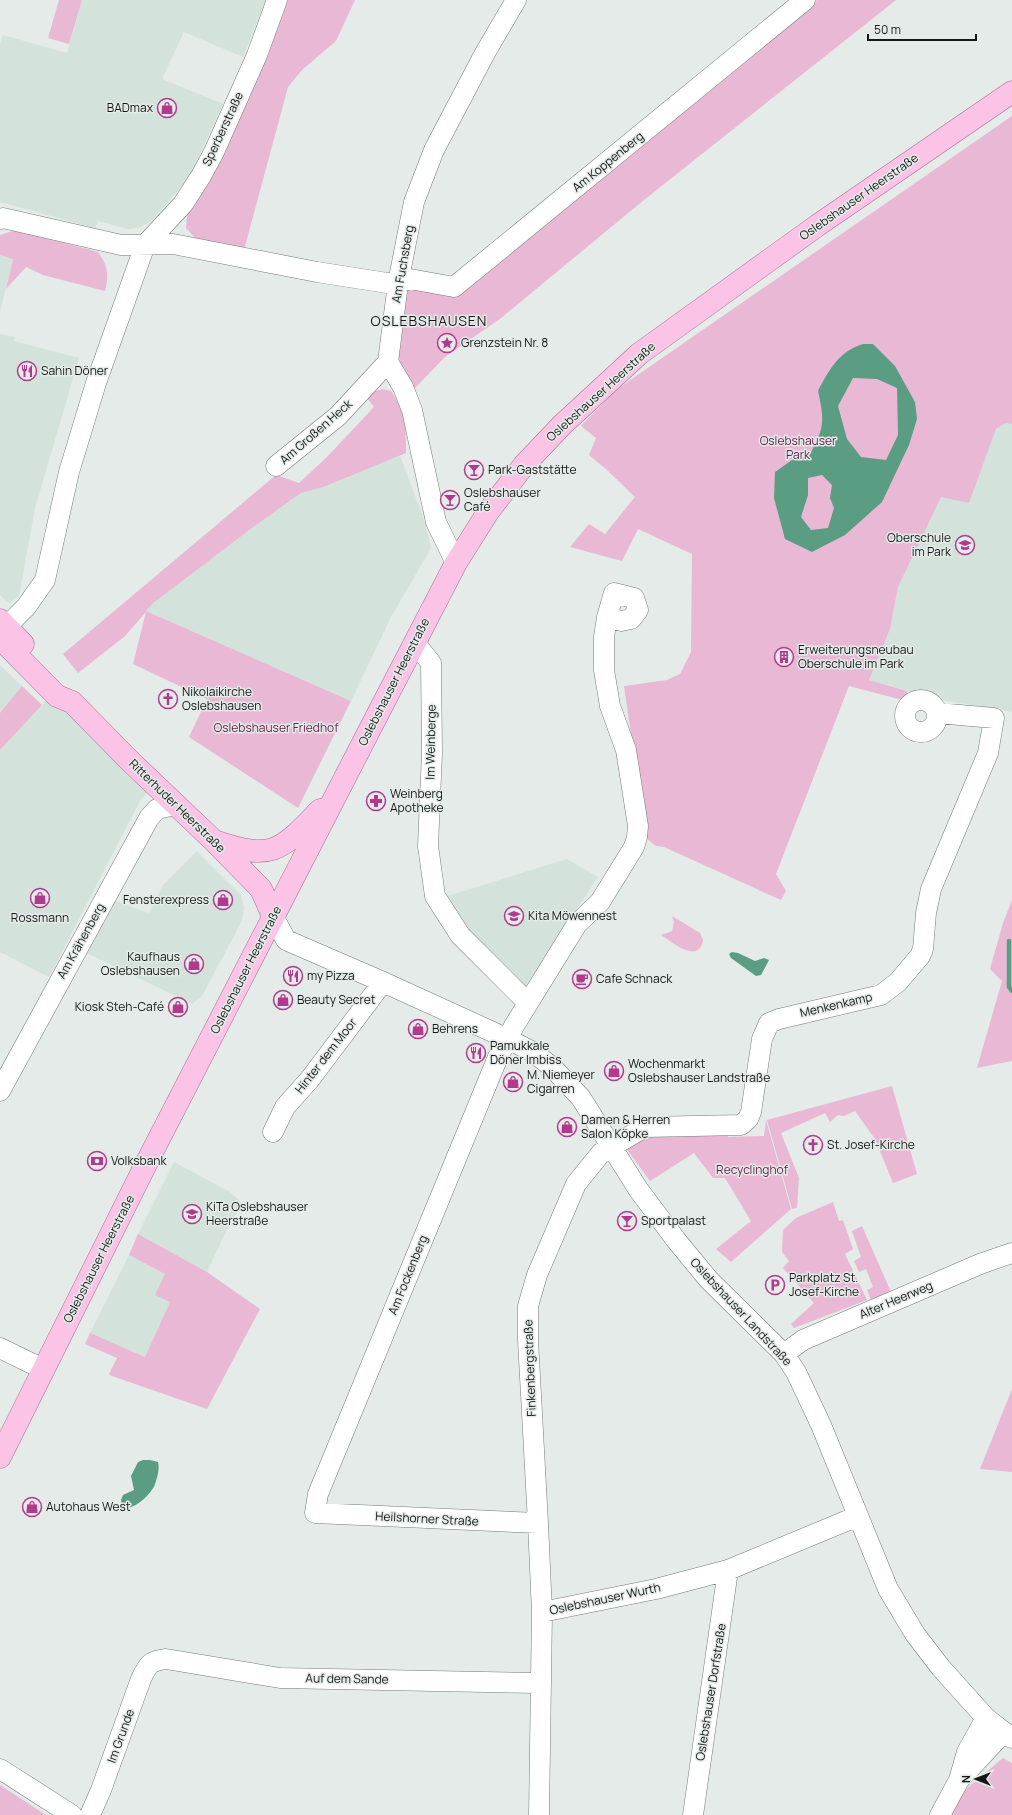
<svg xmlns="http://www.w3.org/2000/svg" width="1012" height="1815" viewBox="0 0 1012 1815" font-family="Manrope,sans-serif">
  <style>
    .built { fill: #d3e2db }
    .green { fill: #e8b8d4 }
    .water { fill: #5a9d82; fill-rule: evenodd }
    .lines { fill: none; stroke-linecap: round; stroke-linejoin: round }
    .stream { stroke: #5a9d82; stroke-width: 4.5 }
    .minor-casing { stroke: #747b78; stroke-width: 21 }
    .major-casing { stroke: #a96d93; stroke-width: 23 }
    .minor { stroke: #fff; stroke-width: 20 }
    .major { stroke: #fbc3e6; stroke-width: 22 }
    .labels { text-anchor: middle; stroke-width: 3; stroke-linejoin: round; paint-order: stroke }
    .poi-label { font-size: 12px; fill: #141716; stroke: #e4ebe8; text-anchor: start }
    .street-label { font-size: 12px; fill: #141716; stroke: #e4ebe8 }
    .park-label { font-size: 12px; fill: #601d4b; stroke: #e4ebe8 }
    .quarter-label { font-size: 14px; letter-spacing: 1px; fill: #141716; stroke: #e4ebe8 }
  </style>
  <rect width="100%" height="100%" fill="#e4ebe8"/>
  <path class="built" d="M82,0H266L243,57L184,32L162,79L223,104L194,167L185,182L152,221L141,227L128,229L98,221L95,228L0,202V45L3,35L67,53Z
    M0,255L13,258L0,312Z
    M0,334L15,337L14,341L79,358L35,508L19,596L9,603L0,595Z
    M1006,423L1012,424V712L942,700L869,680L890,629L898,587L941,496L969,502L996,429Z
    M400,456L423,517L431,548L391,617L351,701L146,611L153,603L256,525L301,493Z
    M0,665L22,686L0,713Z
    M56,690L153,788L141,799L49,977L0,952V750Z
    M197,851L241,895L244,908L242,921L202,996L192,1004L87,953L115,901L149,913L163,885Z
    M567,859L598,877L521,993L441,898Z
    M174,1162L230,1192L243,1204L230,1223L207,1272L138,1234Z
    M129,1255L165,1274L170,1302L145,1357L90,1333Z"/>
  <path class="green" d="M59,0H82L69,44L48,38Z
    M288,0H355L336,41L302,70L288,87L244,250L198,241L186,228L187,215L206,187Z
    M817,0H896L644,200L501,318L445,357L414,389L400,364L398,349L408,286L456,293Z
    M1012,116V424L1006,423L996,429L969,503L941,497L898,587L890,629L869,680L907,691L906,701L849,686L776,874L786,891L781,900L664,847L656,846L646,838L624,686L667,680L680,674L691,652L692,554L638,529L622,561L570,547L589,524L605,534L635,497L607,470L589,455L596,438L581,426L616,390Z
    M16,230L98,252C108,266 109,275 105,291L43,275L26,267L6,289L13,259L0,255V235Z
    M383,389L391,391C406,413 406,426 406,453L323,487L301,493L256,525L153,603L146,611L351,701L298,808L189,737L207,699L133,664L146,612L125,636L78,673L63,654L276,475L299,483L326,458L374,407L367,398L375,391Z
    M22,686L42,705L0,750V713Z
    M1012,900V1061L977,1068L1002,981L990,969L1003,923Z
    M672,916L700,933L703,940C699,965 672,942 661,935L672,931L674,922Z
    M892,1086L917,1174L893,1183L875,1139L855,1111L844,1116L838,1115L830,1122L825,1113L781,1133L799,1178L797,1208L792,1209L767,1120Z
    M766,1120L791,1209L731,1262L716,1249L751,1221L725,1178H713L694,1153L650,1181L626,1148L644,1133L728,1134V1137L764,1136Z
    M833,1202L839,1221L843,1220L853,1249L845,1254L867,1300L794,1328L791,1324L814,1303L783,1268L789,1261L782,1252L783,1230L796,1218Z
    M862,1226L891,1292L871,1300L867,1290L873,1287L866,1269L859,1272L854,1261L861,1257L852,1231Z
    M138,1234L207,1272L260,1309L207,1409L112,1376L109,1374L117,1358L85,1344L90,1333L145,1357L170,1302L155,1295L165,1274L129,1255Z
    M1012,1389V1472L980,1469Z
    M1003,1758L1012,1763V1815H951L965,1790Z
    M0,1785L46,1815H0Z"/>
  <path class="water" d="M863,344H873L895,366L915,402L917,419L909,445L882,502L845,535L812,552L785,539L774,498L775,472L792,460L809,456C824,429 825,422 818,391C829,370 839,351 863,344ZM853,378L877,379L897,388L898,435L886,460L861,457L847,439L838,406ZM822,475L832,485L830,498L834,508L828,528L811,530L801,517L808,495V478Z
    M732,952L738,953L755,961L764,958L769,960L761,975L756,976L731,958L729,954Z
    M143,1460H150L158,1462C160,1469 157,1478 155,1484C153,1492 132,1514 122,1506L121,1500L123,1495L134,1490L131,1476L138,1462Z"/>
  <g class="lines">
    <path class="stream" d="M1009,941V987L1012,991"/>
    <defs>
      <path id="minor" d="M0,219L3,218L121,245L173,244L317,272L387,283H398L410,279L454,287L805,0
        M276,466L338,416L388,362
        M456,563L436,522L412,410L403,387L388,362L398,283L414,202L434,150L485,53L516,0
        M0,633L26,607L45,580L69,472L96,383L145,245L183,204L201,176L214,152L257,55L277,0
        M415,643L431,663L432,753L428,846L435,896L460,935L528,1003
        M905 716a16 16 0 1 1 32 0a16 16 0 1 1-32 0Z
        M273,916L286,940L383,982L508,1039L533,1052L552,1067L581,1098L638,1189L676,1240L709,1280L784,1354L796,1372L821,1425L888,1589L915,1634L941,1668L986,1718L1012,1738
        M0,1091L149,818L157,809L175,805
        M273,1132L285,1107L310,1079L383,982
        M0,1348L43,1369
        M784,1354L803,1340L980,1264L1012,1253
        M538,1523L315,1513L318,1494L498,1057L514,1026L577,924L600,902L634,847L637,837L638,826L626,750L610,706L604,670V637L607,617L614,593L634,598L638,610L631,619L621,621L607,617
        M542,1612L538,1523L528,1340V1306L537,1275L576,1184L601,1153L645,1127L741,1125L748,1119L751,1112L762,1039L769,1023L779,1019L881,995L898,982L920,956L923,949L926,913L931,889L988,753L994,718L937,713
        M0,1769L72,1815
        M960,1779L1004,1732
        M90,1815L101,1790L141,1679C148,1664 150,1661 166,1659L280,1678L540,1683
        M539,1815L542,1612L656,1589L728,1570L858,1516
        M693,1815L728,1570
        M940,1815L959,1780L967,1752L986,1718"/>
      <path id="major" d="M0,620L23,644
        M0,638L57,696L72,702L130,761L214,841L261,889L273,916
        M217,842C274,861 281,850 320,810L326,809
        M0,1457L147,1162L369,731L456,563L488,512L524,465L562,425L639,354L818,225L1012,92"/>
    </defs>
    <use href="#minor" class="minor-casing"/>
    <use href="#major" class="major-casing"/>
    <use href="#minor" class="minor"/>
    <use href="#major" class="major"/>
  </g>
  <defs>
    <symbol id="shop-ring" viewBox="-11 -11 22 22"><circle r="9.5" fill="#e4ebe8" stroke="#b2398d" stroke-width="1.5"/><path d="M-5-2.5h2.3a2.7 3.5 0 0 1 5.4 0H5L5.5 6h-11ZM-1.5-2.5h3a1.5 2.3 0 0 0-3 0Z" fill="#b2398d"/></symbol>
    <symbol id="sight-ring" viewBox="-11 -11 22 22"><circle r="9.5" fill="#e4ebe8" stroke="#b2398d" stroke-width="1.5"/><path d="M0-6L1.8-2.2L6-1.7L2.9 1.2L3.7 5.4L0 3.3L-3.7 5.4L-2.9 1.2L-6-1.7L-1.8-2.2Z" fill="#b2398d"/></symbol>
    <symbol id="restaurant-ring" viewBox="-11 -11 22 22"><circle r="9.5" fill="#e4ebe8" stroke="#b2398d" stroke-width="1.5"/><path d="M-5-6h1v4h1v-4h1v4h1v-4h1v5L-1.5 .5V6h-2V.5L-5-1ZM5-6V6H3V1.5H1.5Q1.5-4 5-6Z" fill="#b2398d"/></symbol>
    <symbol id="bar-ring" viewBox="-11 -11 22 22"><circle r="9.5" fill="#e4ebe8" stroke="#b2398d" stroke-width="1.5"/><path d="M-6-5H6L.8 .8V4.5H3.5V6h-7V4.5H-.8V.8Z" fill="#b2398d"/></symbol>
    <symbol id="school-ring" viewBox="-11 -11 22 22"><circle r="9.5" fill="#e4ebe8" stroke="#b2398d" stroke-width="1.5"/><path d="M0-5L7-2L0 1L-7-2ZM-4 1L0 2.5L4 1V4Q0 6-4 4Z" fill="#b2398d"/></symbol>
    <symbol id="building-ring" viewBox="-11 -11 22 22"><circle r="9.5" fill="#e4ebe8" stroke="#b2398d" stroke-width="1.5"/><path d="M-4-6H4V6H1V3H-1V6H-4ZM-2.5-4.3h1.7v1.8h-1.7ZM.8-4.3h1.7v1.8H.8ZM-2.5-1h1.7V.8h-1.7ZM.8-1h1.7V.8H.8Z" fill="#b2398d"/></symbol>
    <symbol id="church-ring" viewBox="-11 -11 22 22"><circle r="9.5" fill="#e4ebe8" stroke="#b2398d" stroke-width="1.5"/><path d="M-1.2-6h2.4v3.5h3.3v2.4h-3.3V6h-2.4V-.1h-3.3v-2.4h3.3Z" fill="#b2398d"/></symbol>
    <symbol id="pharmacy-ring" viewBox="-11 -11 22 22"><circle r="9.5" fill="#e4ebe8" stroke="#b2398d" stroke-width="1.5"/><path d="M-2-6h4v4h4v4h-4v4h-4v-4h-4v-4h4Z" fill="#b2398d"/></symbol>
    <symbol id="cafe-ring" viewBox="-11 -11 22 22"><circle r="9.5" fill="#e4ebe8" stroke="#b2398d" stroke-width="1.5"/><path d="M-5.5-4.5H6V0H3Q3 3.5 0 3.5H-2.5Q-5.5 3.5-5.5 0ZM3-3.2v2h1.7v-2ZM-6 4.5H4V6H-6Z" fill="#b2398d"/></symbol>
    <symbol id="bank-ring" viewBox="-11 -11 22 22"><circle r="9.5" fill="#e4ebe8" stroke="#b2398d" stroke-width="1.5"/><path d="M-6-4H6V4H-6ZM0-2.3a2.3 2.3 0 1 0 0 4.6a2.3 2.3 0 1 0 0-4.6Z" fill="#b2398d"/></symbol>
    <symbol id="parking-ring" viewBox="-11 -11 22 22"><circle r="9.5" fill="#e4ebe8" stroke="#b2398d" stroke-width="1.5"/><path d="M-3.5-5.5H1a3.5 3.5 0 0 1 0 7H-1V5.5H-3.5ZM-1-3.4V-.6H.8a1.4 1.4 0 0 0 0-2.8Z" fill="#b2398d"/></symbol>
  </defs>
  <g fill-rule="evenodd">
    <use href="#shop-ring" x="156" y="97" width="22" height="22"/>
    <use href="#sight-ring" x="436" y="332" width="22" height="22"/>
    <use href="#restaurant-ring" x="16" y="360" width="22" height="22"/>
    <use href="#bar-ring" x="463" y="459" width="22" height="22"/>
    <use href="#bar-ring" x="439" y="489" width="22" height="22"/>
    <use href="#school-ring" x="954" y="534" width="22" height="22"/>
    <use href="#building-ring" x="773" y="646" width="22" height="22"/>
    <use href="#church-ring" x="157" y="688" width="22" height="22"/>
    <use href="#pharmacy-ring" x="365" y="790" width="22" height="22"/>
    <use href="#shop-ring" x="29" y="887" width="22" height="22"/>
    <use href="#shop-ring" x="212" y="889" width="22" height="22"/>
    <use href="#school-ring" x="503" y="905" width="22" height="22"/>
    <use href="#shop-ring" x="183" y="953" width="22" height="22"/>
    <use href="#restaurant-ring" x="282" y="965" width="22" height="22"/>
    <use href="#cafe-ring" x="571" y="968" width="22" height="22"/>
    <use href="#shop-ring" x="272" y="989" width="22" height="22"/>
    <use href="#shop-ring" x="167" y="996" width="22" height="22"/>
    <use href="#shop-ring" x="407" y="1018" width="22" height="22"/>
    <use href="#restaurant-ring" x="465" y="1042" width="22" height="22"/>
    <use href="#shop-ring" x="603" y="1060" width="22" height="22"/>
    <use href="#shop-ring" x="502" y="1071" width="22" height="22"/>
    <use href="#shop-ring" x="556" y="1116" width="22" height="22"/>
    <use href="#church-ring" x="802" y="1134" width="22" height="22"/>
    <use href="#bank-ring" x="86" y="1150" width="22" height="22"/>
    <use href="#school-ring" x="181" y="1203" width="22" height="22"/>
    <use href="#bar-ring" x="616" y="1210" width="22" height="22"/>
    <use href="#parking-ring" x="764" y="1274" width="22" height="22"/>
    <use href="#shop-ring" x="21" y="1496" width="22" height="22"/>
  </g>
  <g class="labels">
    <g class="poi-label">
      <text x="153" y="112" text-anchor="end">BADmax</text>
      <text x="461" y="347">Grenzstein Nr. 8</text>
      <text x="41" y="375">Sahin Döner</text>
      <text x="488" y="474">Park-Gaststätte</text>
      <text x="464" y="497">Oslebshauser<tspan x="464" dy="14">Café</tspan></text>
      <text x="951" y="542" text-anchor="end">Oberschule<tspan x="951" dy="14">im Park</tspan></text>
      <text x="798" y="654">Erweiterungsneubau<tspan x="798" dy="14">Oberschule im Park</tspan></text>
      <text x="182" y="696">Nikolaikirche<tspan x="182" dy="14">Oslebshausen</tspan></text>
      <text x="390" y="798">Weinberg<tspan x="390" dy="14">Apotheke</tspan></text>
      <text x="209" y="904" text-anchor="end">Fensterexpress</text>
      <text x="528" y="920">Kita Möwennest</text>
      <text x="40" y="922" text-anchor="middle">Rossmann</text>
      <text x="180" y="961" text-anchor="end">Kaufhaus<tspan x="180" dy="14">Oslebshausen</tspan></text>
      <text x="307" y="980">my Pizza</text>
      <text x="596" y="983">Cafe Schnack</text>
      <text x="297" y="1004">Beauty Secret</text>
      <text x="164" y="1011" text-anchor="end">Kiosk Steh-Café</text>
      <text x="432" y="1033">Behrens</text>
      <text x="490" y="1050">Pamukkale<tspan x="490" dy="14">Döner Imbiss</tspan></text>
      <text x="628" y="1068">Wochenmarkt<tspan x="628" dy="14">Oslebshauser Landstraße</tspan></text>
      <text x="527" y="1079">M. Niemeyer<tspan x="527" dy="14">Cigarren</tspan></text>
      <text x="581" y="1124">Damen &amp; Herren<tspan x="581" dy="14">Salon Köpke</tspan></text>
      <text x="827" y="1149">St. Josef-Kirche</text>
      <text x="111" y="1165">Volksbank</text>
      <text x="206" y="1211">KiTa Oslebshauser<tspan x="206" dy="14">Heerstraße</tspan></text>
      <text x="641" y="1225">Sportpalast</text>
      <text x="789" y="1282">Parkplatz St.<tspan x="789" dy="14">Josef-Kirche</tspan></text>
      <text x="46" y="1511">Autohaus West</text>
    </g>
    <g class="street-label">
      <text transform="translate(223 129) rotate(-65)" y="4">Sperberstraße</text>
      <text transform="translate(608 162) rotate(-39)" y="4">Am Koppenberg</text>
      <text transform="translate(859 197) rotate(-35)" y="4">Oslebshauser Heerstraße</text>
      <text transform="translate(403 264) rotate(-80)" y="4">Am Fuchsberg</text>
      <text transform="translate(601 392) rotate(-42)" y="4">Oslebshauser Heerstraße</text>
      <text transform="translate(316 432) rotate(-41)" y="4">Am Großen Heck</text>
      <text transform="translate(394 682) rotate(-63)" y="4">Oslebshauser Heerstraße</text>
      <text transform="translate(431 742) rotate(-89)" y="4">Im Weinberge</text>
      <text transform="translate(177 806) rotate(44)" y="4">Ritterhuder Heerstraße</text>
      <text transform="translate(81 941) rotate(-61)" y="4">Am Krähenberg</text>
      <text transform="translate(246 970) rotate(-63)" y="4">Oslebshauser Heerstraße</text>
      <text transform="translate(836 1005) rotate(-13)" y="4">Menkenkamp</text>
      <text transform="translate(326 1056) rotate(-52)" y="4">Hinter dem Moor</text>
      <text transform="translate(99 1259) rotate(-63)" y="4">Oslebshauser Heerstraße</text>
      <text transform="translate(408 1275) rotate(-68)" y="4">Am Fockenberg</text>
      <text transform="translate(896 1300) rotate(-23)" y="4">Alter Heerweg</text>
      <text transform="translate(741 1312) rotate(47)" y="4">Oslebshauser Landstraße</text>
      <text transform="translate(530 1368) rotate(-92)" y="4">Finkenbergstraße</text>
      <text transform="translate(427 1519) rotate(3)" y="4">Heilshorner Straße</text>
      <text transform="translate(605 1599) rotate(-12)" y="4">Oslebshauser Wurth</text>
      <text transform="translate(347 1679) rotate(1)" y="4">Auf dem Sande</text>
      <text transform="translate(711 1692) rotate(-81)" y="4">Oslebshauser Dorfstraße</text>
      <text transform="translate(121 1736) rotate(-70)" y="4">Im Grunde</text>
    </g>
    <g class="park-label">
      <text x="798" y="445">Oslebshauser<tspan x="798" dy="14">Park</tspan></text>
      <text x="276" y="732">Oslebshauser Friedhof</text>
      <text x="752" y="1174">Recyclinghof</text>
    </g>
    <g class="quarter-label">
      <text x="429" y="326">OSLEBSHAUSEN</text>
    </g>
  </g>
  <g transform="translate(976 1779) rotate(270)" stroke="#e4ebe8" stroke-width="3" paint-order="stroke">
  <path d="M0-3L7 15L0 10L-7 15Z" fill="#141716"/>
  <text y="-6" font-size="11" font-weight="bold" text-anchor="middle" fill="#141716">N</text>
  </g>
  <path d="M868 34v6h108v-6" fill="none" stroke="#141716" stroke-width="2"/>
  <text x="874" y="34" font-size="12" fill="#141716" stroke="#e4ebe8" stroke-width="3" paint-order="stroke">50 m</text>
</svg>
